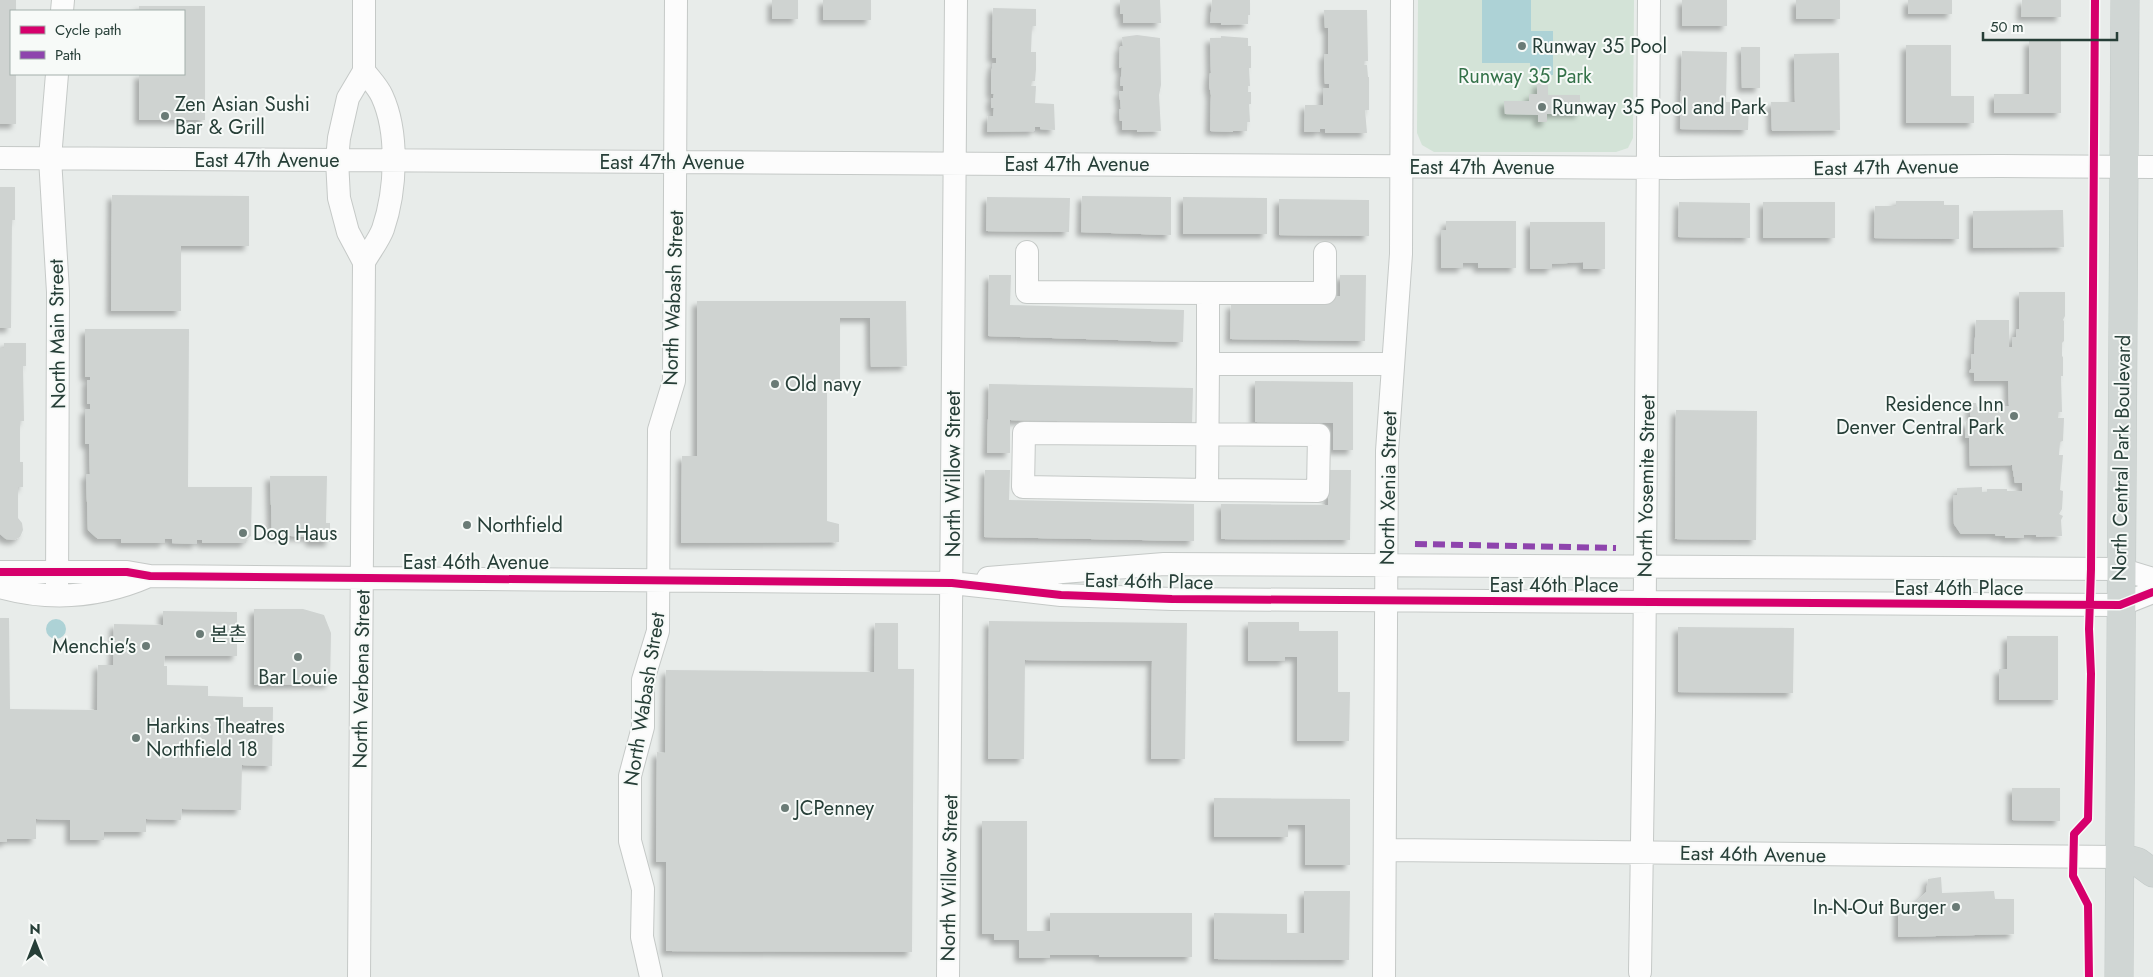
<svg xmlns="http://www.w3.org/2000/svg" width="2153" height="977" viewBox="0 0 2153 977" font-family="Jost,'Noto Sans KR',sans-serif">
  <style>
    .green { fill: #d3e3d7 }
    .water { fill: #add2d6 }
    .building { fill: #cfd3d1; filter: url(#shadow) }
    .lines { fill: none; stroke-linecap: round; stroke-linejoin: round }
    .minor-casing { stroke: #c5c9c7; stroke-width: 24 }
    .major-casing { stroke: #c3cac8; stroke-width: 29 }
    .minor { stroke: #fcfcfc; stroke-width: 22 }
    .major { stroke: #d0d6d4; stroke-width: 28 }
    .quiet { stroke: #8e44ad; stroke-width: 6; stroke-dasharray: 12 6; stroke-linecap: butt }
    .cycleway-casing { stroke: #f7faf8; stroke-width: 11 }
    .cycleway { stroke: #d6006c; stroke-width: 8 }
    .poi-dot { fill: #6a7b76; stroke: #f7faf8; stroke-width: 2 }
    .labels { text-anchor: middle; stroke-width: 4; stroke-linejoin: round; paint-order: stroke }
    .poi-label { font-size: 20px; fill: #263e37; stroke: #f7faf8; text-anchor: start }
    .park-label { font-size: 20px; fill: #347249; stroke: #f7faf8 }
    .street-label { font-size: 20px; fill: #263e37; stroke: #f7faf8 }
  </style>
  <defs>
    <filter id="shadow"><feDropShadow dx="-4.5" dy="4.5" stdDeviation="2.5" flood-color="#0004"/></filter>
  </defs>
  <rect width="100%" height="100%" fill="#e8ecea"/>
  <path class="green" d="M1418,0H1634L1633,138L1628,148L1616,152H1434L1422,145L1417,133Z"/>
  <path class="water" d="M1482,0H1531V31H1553V75H1531L1530,63H1482Z
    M46 629a10 10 0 1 1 20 0a10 10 0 1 1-20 0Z"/>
  <path class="building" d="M0,0H16V11H11V74H16V124H0Z
    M772,0H798V19H772Z
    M823,0H871V20H823Z
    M1120,0H1160L1161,23H1123V14H1120Z
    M1212,0H1250V15H1248V24L1221,25V23H1210Z
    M1682,0H1727V26H1682Z
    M1796,0H1840V19H1796Z
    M1908,0H1952V14H1908Z
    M2022,0H2061V17H2021Z
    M139,6H205V120H139V74H184V11H139Z
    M993,8L1036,9V26H1032L1031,52H1036V69L1035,81H1031V86H1036L1035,103L1054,104L1055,130L1040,129V127H1035V131L987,132L988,116H993L994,108H991V98H993L994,94H991V74L993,63H996V58H992Z
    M1324,10H1367L1368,61H1364V65H1367L1368,77H1369V110H1365L1367,133H1325V129H1320V132H1304L1305,105H1323V88H1329V84H1325L1324,71V54H1328V28H1325Z
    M1137,35L1160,38L1161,85L1159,95L1161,131L1137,132V130H1122V121H1120L1119,109H1121L1119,91H1123V86H1120L1122,67L1119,68L1120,46H1123L1122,37Z
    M1221,36L1248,38V46H1251V68H1249L1250,86H1248V92H1251V104H1249L1250,122H1247V131H1233V132L1210,131L1211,95L1209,85L1210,73H1211L1210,38H1221Z
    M2029,41H2061V113H1994V94H2029Z
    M1906,45H1951V96H1974V123H1906Z
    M1741,47H1760V88H1742Z
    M1682,51L1727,52L1726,102L1749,103L1748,130L1680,129Z
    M1839,53L1840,130L1772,131L1771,102H1795L1794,54Z
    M1537,83H1548V95H1580V114H1547V122H1538V115L1505,114L1504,101H1529V94H1537Z
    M0,187H15V220H12L11,328H0Z
    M112,195L249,196V246H181V311H111Z
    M1082,196L1171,197V235L1081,232Z
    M987,197L1070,198L1069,232L986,231Z
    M1183,197L1267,198V234H1183Z
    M1279,199L1369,200V236L1279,235Z
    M1896,201H1944V205H1959V239L1874,238L1875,206H1896Z
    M1679,202L1750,203V238L1678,237Z
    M1763,202H1835V238H1763Z
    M2063,210L2064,247L1973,248V211Z
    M1446,221H1516V268H1478V263H1463V268H1441V230H1446Z
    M1530,222H1605V269H1583V262L1552,264V269H1530Z
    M989,275H1011L1010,305L1184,310L1183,342L988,336Z
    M1340,275H1366L1365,341L1230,339L1231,304L1309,305V300L1328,296H1340Z
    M2019,292H2065V316L2063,320L2064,321V341L2062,343V356L2063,357V376H2061L2062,412H2058V418H2064L2063,441L2060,442L2059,455H2063L2060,490L2063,491L2062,509L2059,514L2063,516L2061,520L2062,536L2036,537V535H2024V538H2005V536H1996L1995,534H1961L1954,524L1953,495H1957V488L1982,487V492H1987V489H2007V491H2022V483H2015L2012,465L1970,466L1969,438H1965L1966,422H1976V418L1970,416L1971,403H1976L1977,407L2009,406L2008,381H1974V373L1969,372L1971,369V354H1974L1976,320H2009V347H2012V337H2016V330L2019,329Z
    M697,301H906L907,366L871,367L870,318H840V380H827V521L839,524V542L681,543L682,456H697Z
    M85,329H189L188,487H252L251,536L246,540V543H202V540H197V544L172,543V539H165L164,543H121V539H98L88,530L86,474H90L89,444H85V409H90V404H87V380H90V377H85Z
    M4,343H26V366H23L24,421H20V462H23V487H18V518L22,523L23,530L20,537L14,540L6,539L0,534V348H4Z
    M1255,381L1353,382V450H1333V423L1255,422Z
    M989,384L1193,388L1192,424L1010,420V453H987Z
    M1676,410L1757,411L1756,540L1675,539Z
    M985,470H1010L1009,500L1194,504V541L984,537Z
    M1328,470H1351L1350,540L1221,539V504L1328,505Z
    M270,476H327L326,523H330V542H310V537L272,535Z
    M254,609H303L324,615L331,633L330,684L254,685Z
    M163,611L237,612V656H165L164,666H167V685L208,686V696L243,697V707H273L272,766L242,765L241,810L182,809L181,820L146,819V832H104V840H70V820L36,819V839H7V842H0V618H9L10,709L97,710L98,665H113L114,624L163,625Z
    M989,621L1187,623L1185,759H1151L1152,661L1025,660L1024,759H988Z
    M1248,622H1299V631H1338V692H1350L1349,741H1297V657H1285V661H1248Z
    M875,623H898V669H914L912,952L666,951V862H656L657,752L665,753L666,670L874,672Z
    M1678,627L1794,628L1793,693L1678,692Z
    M2007,636H2058V700H1999V669H2007Z
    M2012,788H2060V821L2012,820Z
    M1214,798L1350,799V865H1305V825H1288V837H1214Z
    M982,821H1027V931H1050V913H1192V957H1099V955H1050V958H1019V940H994V934H982Z
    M1941,877L1942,893L1994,891L1995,899H2014V934L1898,937V903H1915L1926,892L1928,879Z
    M1304,891H1350L1349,960L1214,959V913L1287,914V933H1304Z"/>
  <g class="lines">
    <defs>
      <path id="minor" d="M62,11L63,0
        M57,74L50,158L58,292L57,595
        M0,158L1674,168L2000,166L2153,167
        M1027,252V292L1208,293
        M364,262C370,251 379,240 383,229C396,191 399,133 382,96C378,87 370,79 364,71
        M1208,364V293H1325V253
        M1207,490L1023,487L1024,433L1319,435L1318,491L1207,490L1208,364H1393
        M0,572H127L150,576L952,583L1061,595L1172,599L2120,605L2153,592
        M988,578L1164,564L2120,569L2153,579
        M0,587C50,601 101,597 149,576
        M1385,850L2120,857
        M1640,972L1644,711L1649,0
        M359,977L364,262L348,232L339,198L337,160L339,138L348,98L364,71V0
        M651,977L642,937L643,889L630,841V776L643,727V680L658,631L659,430L674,381L676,0
        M948,977L956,0
        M1384,977L1387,451L1401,254L1402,0"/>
      <path id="major" d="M2120,857L2138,862L2153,873
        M2119,977L2125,0"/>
    </defs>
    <use href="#minor" class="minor-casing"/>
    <use href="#major" class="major-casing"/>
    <use href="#minor" class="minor"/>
    <use href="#major" class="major"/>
    <path class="quiet" d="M1415,544L1616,548"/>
    <defs>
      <path id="cycleway" d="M0,572H127L150,576L952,583L1061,595L1172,599L2120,605L2153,592
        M2089,977L2088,905L2073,876L2074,834L2088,819L2091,674L2089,629L2091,569L2095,0"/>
    </defs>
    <use href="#cycleway" class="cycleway-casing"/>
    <use href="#cycleway" class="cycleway"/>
  </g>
  <g class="poi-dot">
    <circle cx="1522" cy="46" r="5"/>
    <circle cx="1542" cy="107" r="5"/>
    <circle cx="165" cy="116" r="5"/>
    <circle cx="775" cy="384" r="5"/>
    <circle cx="2014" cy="416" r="5"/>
    <circle cx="467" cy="525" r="5"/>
    <circle cx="243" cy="533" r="5"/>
    <circle cx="200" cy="634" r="5"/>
    <circle cx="146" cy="646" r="5"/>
    <circle cx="298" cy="657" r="5"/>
    <circle cx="136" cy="738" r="5"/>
    <circle cx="785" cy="808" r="5"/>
    <circle cx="1956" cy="907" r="5"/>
  </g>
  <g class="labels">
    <g class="poi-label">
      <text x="1532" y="53">Runway 35 Pool</text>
      <text x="175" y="111">Zen Asian Sushi<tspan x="175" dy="23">Bar &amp; Grill</tspan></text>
      <text x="1552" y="114">Runway 35 Pool and Park</text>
      <text x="785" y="391">Old navy</text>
      <text x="2004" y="411" text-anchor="end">Residence Inn<tspan x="2004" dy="23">Denver Central Park</tspan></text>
      <text x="477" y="532">Northfield</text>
      <text x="253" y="540">Dog Haus</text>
      <text x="210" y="641">본촌</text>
      <text x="136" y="653" text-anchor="end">Menchie's</text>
      <text x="298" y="684" text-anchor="middle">Bar Louie</text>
      <text x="146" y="733">Harkins Theatres<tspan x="146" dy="23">Northfield 18</tspan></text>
      <text x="795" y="815">JCPenney</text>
      <text x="1946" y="914" text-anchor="end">In-N-Out Burger</text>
    </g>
    <g class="park-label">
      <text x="1525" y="83">Runway 35 Park</text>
    </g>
    <g class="street-label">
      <text x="267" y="167">East 47th Avenue</text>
      <text x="672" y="169">East 47th Avenue</text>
      <text x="1077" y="171">East 47th Avenue</text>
      <text x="1482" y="174">East 47th Avenue</text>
      <text transform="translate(1886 167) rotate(-1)" y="7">East 47th Avenue</text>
      <text transform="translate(673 298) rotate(-88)" y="7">North Wabash Street</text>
      <text transform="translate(57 334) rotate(-91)" y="7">North Main Street</text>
      <text transform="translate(2121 458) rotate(-89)" y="7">North Central Park Boulevard</text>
      <text transform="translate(953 474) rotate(-90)" y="7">North Willow Street</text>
      <text transform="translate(1646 486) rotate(-89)" y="7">North Yosemite Street</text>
      <text transform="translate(1388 488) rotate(-89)" y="7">North Xenia Street</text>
      <text x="476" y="569">East 46th Avenue</text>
      <text transform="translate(1149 581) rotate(1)" y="7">East 46th Place</text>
      <text x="1554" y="592">East 46th Place</text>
      <text x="1959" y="595">East 46th Place</text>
      <text transform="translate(361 679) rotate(-89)" y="7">North Verbena Street</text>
      <text transform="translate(644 699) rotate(-81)" y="7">North Wabash Street</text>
      <text transform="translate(1753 854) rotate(1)" y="7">East 46th Avenue</text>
      <text transform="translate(949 878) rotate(-89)" y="7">North Willow Street</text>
    </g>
  </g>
  <rect x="10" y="10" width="175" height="65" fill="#f7faf8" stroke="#a3afab"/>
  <rect x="20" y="26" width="25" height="8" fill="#d6006c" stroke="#a3afab"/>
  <text x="55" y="35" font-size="15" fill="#263e37">Cycle path</text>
  <rect x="20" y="51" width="25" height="8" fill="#8e44ad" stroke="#a3afab"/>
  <text x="55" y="60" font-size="15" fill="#263e37">Path</text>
  <g transform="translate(35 942)" stroke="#f7faf8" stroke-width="4" paint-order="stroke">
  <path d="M0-4L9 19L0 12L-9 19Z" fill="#263e37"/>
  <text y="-8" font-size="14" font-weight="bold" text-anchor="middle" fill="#263e37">N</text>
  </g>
  <path d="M1983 32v8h134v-8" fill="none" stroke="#263e37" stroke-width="2.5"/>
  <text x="1990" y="32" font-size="15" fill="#263e37" stroke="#f7faf8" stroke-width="4" paint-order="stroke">50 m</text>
</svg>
